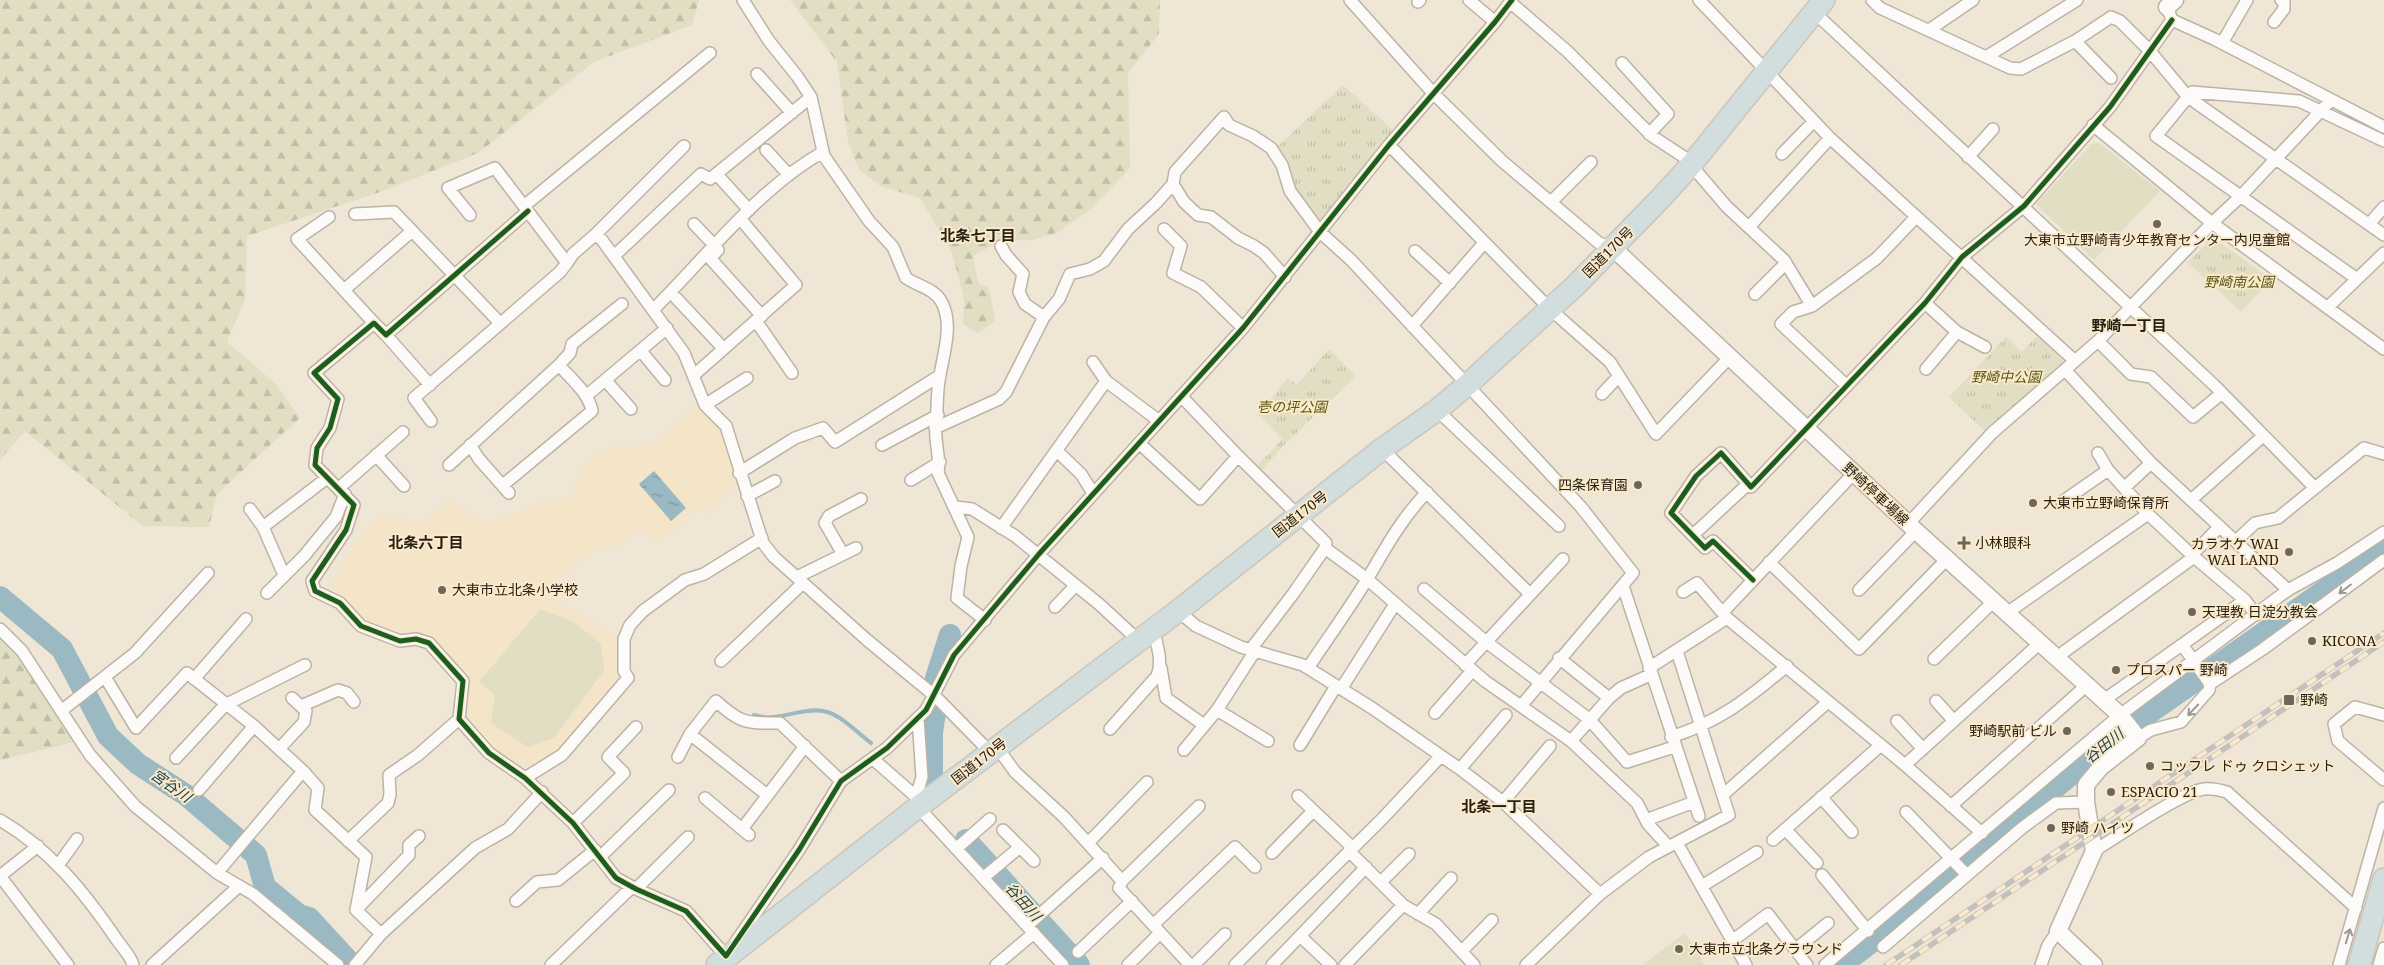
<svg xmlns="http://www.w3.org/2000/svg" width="2384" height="965" viewBox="0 0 2384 965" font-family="'Noto Serif','Noto Sans JP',serif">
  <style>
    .built { fill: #f4e4c8 }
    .grass { fill: url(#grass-tufts) }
    .forest { fill: url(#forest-firs) }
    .pitch { fill: #e1dec4 }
    .water { fill: url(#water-ripples) }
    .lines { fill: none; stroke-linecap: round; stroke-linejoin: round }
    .stream { stroke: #9ab9c2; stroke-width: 4 }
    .river { stroke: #9ab9c2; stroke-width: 22 }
    .street-casing { stroke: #bbb3a6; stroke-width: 14 }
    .secondary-casing { stroke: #bbb3a6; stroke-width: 19 }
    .highway-casing { stroke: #cac6bd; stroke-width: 24 }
    .street { stroke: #fdfbf9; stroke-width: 11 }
    .secondary { stroke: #fdfbf9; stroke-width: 16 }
    .highway { stroke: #d1dedd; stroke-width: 21 }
    .rail-casing { stroke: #c4c1bc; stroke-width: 5.5 }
    .rail { stroke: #fbe9cb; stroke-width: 4; stroke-dasharray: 11; stroke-linecap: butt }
    .cycleway-casing { stroke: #fbe9cb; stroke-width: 8 }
    .cycleway { stroke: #1b5e20; stroke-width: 5 }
    .oneway { stroke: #9d9992 }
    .poi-dot { fill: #6d6659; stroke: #fbe9cb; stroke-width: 2 }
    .labels { text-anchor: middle; stroke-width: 4; stroke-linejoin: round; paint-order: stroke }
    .poi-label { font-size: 14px; fill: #272115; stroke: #fbe9cb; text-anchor: start }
    .street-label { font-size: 14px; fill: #272115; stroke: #fbe9cb }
    .park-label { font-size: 14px; font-style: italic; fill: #565913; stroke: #fbe9cb }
    .neighbourhood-label { font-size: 15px; font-weight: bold; fill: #272115; stroke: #fbe9cb }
    .water-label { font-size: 15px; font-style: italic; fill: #1a4654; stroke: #fbe9cb }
  </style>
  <defs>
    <pattern id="grass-tufts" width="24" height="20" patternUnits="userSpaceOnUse" patternTransform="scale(1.25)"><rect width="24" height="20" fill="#e1dec4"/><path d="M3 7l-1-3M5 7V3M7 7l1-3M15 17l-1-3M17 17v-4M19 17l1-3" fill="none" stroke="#c1bea8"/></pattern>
    <pattern id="forest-firs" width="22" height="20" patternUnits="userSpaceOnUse" patternTransform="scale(1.25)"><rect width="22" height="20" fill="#e1dec4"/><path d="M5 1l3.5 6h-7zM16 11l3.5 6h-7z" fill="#c1bea8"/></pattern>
    <pattern id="water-ripples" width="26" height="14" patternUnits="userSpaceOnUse" patternTransform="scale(1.25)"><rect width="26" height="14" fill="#9ab9c2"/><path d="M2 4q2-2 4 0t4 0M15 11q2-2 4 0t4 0" fill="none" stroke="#7e969c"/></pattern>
  </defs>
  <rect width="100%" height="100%" fill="#f0e6d6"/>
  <path class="built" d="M699,404L719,424L723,432L737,485L709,514L700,506L656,543L639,529L617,546L596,548L541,595L570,609L618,639L615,672L620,676L559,748L544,759L522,768L492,749L463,717L468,685L465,671L426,633L396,634L361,620L332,585L351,547L383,513L422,524L449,500L481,520H501L544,502L562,501L573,492L581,469L592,458L619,444L633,448L657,441Z"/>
  <path class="grass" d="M1343,85L1395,132L1323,224L1292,189L1275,149Z
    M2212,237L2271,279L2241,312L2188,263Z
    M2039,334L2064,363L1986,432L1949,397L2006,337L2022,352Z
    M1329,349L1356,376L1286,443L1261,471L1257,466L1282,439L1258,414L1288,378L1297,385Z"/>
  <path class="forest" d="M0,0H699L692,25L594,62L478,153L380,192L247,236L245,299L227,342L276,384L300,418L217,494L209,527L143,526L25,431L0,460Z
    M790,0H1160L1159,34L1128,73L1130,168L1093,207L1057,233L1033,240L1000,241L973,256L978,283L989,288L995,321L978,333L963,324L964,299L952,252L920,198L880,186L859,169L848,142L837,62Z
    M0,634L87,739L0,760Z"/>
  <path class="pitch" d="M2099,143L2160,191L2094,260L2036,204L2091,144Z
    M540,609L574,622L601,644L604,671L554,738L528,747L491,723L495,695L479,682Z
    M1685,933L1705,965H1642Z"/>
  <path class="water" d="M654,471L686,508L671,521L639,484Z"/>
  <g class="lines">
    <path class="stream" d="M754,715C776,723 800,707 823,711C841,714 857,733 871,743"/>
    <path class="river" d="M0,597L62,649L108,736L138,764L186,795L256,855L265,887L299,915L309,918L352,965
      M936,678L950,635
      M932,790V733L935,711
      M966,840L1079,965
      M1841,965L1877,938L2119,734L2384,549"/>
    <defs>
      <path id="street" d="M743,0L769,41L797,76L811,97L824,156L869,221L893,247L906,278C918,286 933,288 941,301C956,327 940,361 938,389C937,402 937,414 936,427C934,442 941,457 938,473L968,537L961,566L957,598L985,620
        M1350,0L1433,93L1502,161L1599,243L1613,248
        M1469,0L1495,22
        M1699,0L1830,138L2075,361
        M1872,0L1880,8L2010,68L2021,69L2075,41L2111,17L2120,21L2149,50L2188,97L2384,235
        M1418,2L1420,0
        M1510,2L1567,51L1652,136L1693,163
        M2169,12L2172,20L2214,39L2384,127
        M1815,13L2214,385L2315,488
        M2274,22L2284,9V2L2281,0
        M1929,30L1973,0
        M2075,41L2111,78
        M2222,43L2247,0
        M1986,57L2077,0
        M1622,63L1668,114L1649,134
        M757,74L792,113
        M2093,125L2212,223L2384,349
        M1389,145L1550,309L1610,362L1656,434L1730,357
        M766,150L789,175
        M1782,154L1814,121
        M1968,157L1993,129
        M1691,165L1727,207L1784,260L1812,306
        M721,179L749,210
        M1173,184L1184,202L1198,215L1211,217L1238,238L1254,246L1264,253L1285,277
        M1551,202L1591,162
        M524,206L710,53
        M528,211L386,335L374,323L314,373L338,399L330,428L317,448L315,465L354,505L346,530L312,581L315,591L340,603L361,626L400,641L416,639L429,643L463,681L459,719L489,753L525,778L573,823L616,878L636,889L686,911L726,956L799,850L841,781L887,748L926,710L954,655L1039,554L1243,328L1389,145L1495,22L1512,0
        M355,214L394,212L500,323
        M470,215L448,188L495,168L567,263L573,254L596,234L602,240L684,353L705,405L726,426L763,543L774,557L867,640L935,696L990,752
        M329,217L297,239L374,323
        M2370,223L2384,207
        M694,224L715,246
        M1749,227L1830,138
        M1164,229L1181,246L1173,273L1201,287L1243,328
        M596,234L684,146
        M1001,246L1006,255L1023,274L1019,292L1025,304L1044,317
        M718,250L710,258L762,316
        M1415,251L1450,283
        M614,256L701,174L710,179L811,97
        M2357,279L2156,136L2192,92L2299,101L2384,141
        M344,290L412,231
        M1755,294L1786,263
        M676,298L723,348
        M1925,303L1957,332L1985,347
        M2328,307L2384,253
        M654,309C706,257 759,188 823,152
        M756,321L792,373
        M1412,326L1484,243
        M386,335L430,385
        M2098,341L2131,374L2151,377L2193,417L2222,393
        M641,351L665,380
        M1093,362L1106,381L1159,421
        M1926,369L1957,332
        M2066,371L2151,463L2288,590
        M694,375L796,285L743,222
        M606,381L631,409
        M1847,386L1781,324L1793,312L1812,306L1877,258L1916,217
        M1602,394L1618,377
        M586,396L667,328
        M1182,397L1238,456L1326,543L1325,548L1367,579L1485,681L1571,741L1637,803L1648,824L1668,846
        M705,405L747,378
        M1437,410L1559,526
        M431,421L414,398L560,272L567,263
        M935,428L999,399L1006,392L1044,317L1059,299L1070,274L1090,269L1104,261L1128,229L1156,203L1173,184L1175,172L1224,117L1229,125L1253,136L1271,148L1282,165L1290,191L1320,232L1351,260L1581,507L1633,573L1521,706
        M1139,443L1200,499L1238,456
        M470,445L479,459L509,493
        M882,445L938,415
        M1382,449L1530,594
        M1057,451L1081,474L1093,493
        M2098,453L2108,470L2148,514L2194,557L2245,600L2256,615
        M376,455L404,486
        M449,465L559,365L570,353L572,344L622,304
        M739,473L795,438L823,428L835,442L939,376
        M911,480L940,462
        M503,485L592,411C589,393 570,378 559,365
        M339,488L403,432
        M2124,488L2151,463
        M747,496L775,481
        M2191,500L2263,436
        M2062,502L2108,470
        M956,507L972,509L1015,536L1099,604L1138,640
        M250,509L263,527L284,575
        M1908,524L1992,433L2098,341L2212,223L2240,197L2331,100
        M263,527L327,478
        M1001,528L1106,381
        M1693,535L1748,484
        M2236,541L2255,523L2278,518L2364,448L2384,454
        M843,554L825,523L829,516L861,499
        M2193,554L2219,527
        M1769,562L1859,649L1947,559
        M797,577L856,548
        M1753,580L1713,541L1705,548L1671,513L1696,476L1721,453L1751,487L1925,303L1962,257L2024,206L2110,107L2172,20
        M1623,586L1699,816
        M1424,589L1485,641L1589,719L1627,762L1674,747
        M1859,590L1916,531
        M1683,592L1697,583L1727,618L1905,765L1982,833
        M267,593L304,556L336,517L345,494
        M1055,607L1076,585
        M1178,611L1196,626L1241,647L1303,665L1372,708L1460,769L1503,802L1600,894
        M1723,612L1854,473
        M2007,613L2148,514
        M0,629L22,651L90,755L135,806L217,873L253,894L338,965
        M2183,646L2210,684
        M1251,649L1293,594L1325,548
        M2057,657L2194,557
        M1559,658L1609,698
        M1934,659L1994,601
        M721,661L803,583
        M1465,665L1563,559
        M1161,668L1166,698L1204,725
        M1308,668C1328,638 1349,609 1368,578C1386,547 1402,518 1427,492
        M1649,668L1727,618
        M105,677L136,728L187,673L254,726L303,771L217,873
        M194,679L246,619
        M1341,689L1395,604
        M2104,700L2245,600
        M1936,701L1954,721
        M301,706L338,690L347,693L354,702
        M1217,710L1268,741
        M61,711L135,653L208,573
        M1435,713L1472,671
        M2384,715L2355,707L2334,724L2338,741L2384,780
        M1897,721L1923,749
        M1110,729L1157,676C1163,661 1157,645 1153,629
        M690,734L767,795
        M1671,737C1721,721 1747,699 1787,666
        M2138,738L2151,730L2181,722L2209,690L2210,684L2263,649L2384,560
        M1571,741L1609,698L1621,688L1650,675
        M1300,745L1336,686
        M997,747L1015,772L1064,817L1122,881
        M279,749L304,722L306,711L292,698
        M1184,750L1217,710L1255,651
        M678,757L690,734L716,701C741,724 746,723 780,723L841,781
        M176,758L225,705L305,665
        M873,759L921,801
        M1905,765L2040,643
        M1460,769L1506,715
        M303,771L318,788L315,810L366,857L356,910L381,934L355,965
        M525,778L562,755L628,678L624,671V639L630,625L643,611L685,580L704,574L762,538
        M199,790L254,726
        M1724,794L1828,702
        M1298,796L1353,848
        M916,797L922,777L918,718
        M1821,797L1852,832
        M705,798L749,835
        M1503,802L1550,746
        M1951,806L2087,685
        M918,807L1063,965
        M1906,812L1967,875
        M0,820C50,849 85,893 117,940C122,947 132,958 133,965
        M1646,820L1694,802
        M573,823L624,773L608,757L636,727
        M742,829L805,746
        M1785,829L1817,863
        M1003,830L1020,847
        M1773,840L1881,745
        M348,841L388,803L390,794L389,775L418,755L459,719
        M1089,842L1147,782
        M1677,843L1746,965
        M38,846L0,876L68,965
        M957,848L990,819
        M1349,851L1403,905L1436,924L1474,965
        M2094,851C2117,837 2182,792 2204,789C2211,788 2220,790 2227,792L2356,908
        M1272,853L1313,811
        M600,857L669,790
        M59,864L77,839
        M1822,875L1868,931
        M983,878L1020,847L1034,861
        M1381,882L1409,854
        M1702,886L1757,852
        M636,889L688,837
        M516,901L537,882L558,880L595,850
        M356,910L409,855V845L419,836
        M1418,914L1451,878
        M1153,925L1235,847L1255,867
        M1027,926L1103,858
        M381,934L475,848L508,829L542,792
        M1732,941L1768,914L1807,965
        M1883,947L2022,828L2056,803L2086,802
        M1796,949L1828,923
        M1462,951L1492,920
        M1078,952L1132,901
        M152,965L239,886
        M551,965L632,887
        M996,965L1034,933
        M1128,965L1160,933
        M1190,965L1119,888L1122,881L1199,806
        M1194,965L1225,934
        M1235,965L1383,818L1440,757
        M1272,965L1300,936
        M1331,965L1300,936L1366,867
        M1345,965L1403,905
        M1526,965L1600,894L1649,857L1729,815L1677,651
        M1825,965L2120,715L2288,590L2337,563L2384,532
        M2041,965L2048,945L2058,931
        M2339,965L2384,808
        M2379,965L2384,948"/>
      <path id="secondary" d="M2167,7L2175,0
        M1613,248L1916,531L2120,715L2138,738L2101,767L2086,785V802L2094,851L2058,931L2094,965"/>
      <path id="highway" d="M717,965L918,807L1178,611L1382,449L1437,410L1467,385L1576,285L1660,199L1691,165L1824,0
        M2359,965L2384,879"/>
    </defs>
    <use href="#street" class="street-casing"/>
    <use href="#secondary" class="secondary-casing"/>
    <use href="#highway" class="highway-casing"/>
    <use href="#street" class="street"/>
    <use href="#secondary" class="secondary"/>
    <use href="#highway" class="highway"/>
    <defs>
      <path id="rail" d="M1886,965L2384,633
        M1901,965L2384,642"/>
    </defs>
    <use href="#rail" class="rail-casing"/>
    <use href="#rail" class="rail"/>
    <defs>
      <path id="cycleway" d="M528,211L386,335L374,323L314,373L338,399L330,428L317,448L315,465L354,505L346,530L312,581L315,591L340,603L361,626L400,641L416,639L429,643L463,681L459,719L489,753L525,778L573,823L616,878L636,889L686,911L726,956L799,850L841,781L887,748L926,710L954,655L1039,554L1243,328L1389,145L1495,22L1512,0
        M1753,580L1713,541L1705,548L1671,513L1696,476L1721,453L1751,487L1925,303L1962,257L2024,206L2110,107L2172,20"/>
    </defs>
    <use href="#cycleway" class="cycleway-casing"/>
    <use href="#cycleway" class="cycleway"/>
  </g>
  <defs><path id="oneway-shaft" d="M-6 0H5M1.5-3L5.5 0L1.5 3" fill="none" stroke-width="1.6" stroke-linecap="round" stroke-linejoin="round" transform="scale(1.25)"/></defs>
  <g class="oneway">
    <use href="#oneway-shaft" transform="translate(2345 589) rotate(143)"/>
    <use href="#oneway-shaft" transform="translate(2193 710) rotate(133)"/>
    <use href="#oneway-shaft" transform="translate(2348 936) rotate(-73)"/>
  </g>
  <g class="poi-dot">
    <circle cx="2157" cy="224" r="5"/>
    <circle cx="1638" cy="485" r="5"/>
    <circle cx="2033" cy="503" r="5"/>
    <path d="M1961.5 535.5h5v5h5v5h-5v5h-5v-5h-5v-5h5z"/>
    <circle cx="2289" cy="552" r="5"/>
    <circle cx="442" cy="590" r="5"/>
    <circle cx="2192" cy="612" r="5"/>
    <circle cx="2312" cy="641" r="5"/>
    <circle cx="2116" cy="670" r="5"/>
    <rect x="2283" y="694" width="12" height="12" rx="2.5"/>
    <circle cx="2067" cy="731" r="5"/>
    <circle cx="2150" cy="766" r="5"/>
    <circle cx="2111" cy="792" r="5"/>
    <circle cx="2051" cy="828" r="5"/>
    <circle cx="1679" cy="949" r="5"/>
  </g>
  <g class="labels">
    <g class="poi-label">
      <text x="2157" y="245" text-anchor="middle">大東市立野崎青少年教育センター内児童館</text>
      <text x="1628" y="490" text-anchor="end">四条保育園</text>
      <text x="2043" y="508">大東市立野崎保育所</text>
      <text x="1975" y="548">小林眼科</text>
      <text x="2279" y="549" text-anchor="end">カラオケ WAI<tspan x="2279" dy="16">WAI LAND</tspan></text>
      <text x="452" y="595">大東市立北条小学校</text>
      <text x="2202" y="617">天理教 日淀分教会</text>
      <text x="2322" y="646">KICONA</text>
      <text x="2126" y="675">プロスパー 野崎</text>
      <text x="2300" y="705">野崎</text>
      <text x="2057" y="736" text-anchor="end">野崎駅前 ビル</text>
      <text x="2160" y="771">コッフレ ドゥ クロシェット</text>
      <text x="2121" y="797">ESPACIO 21</text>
      <text x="2061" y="833">野崎 ハイツ</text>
      <text x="1689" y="954">大東市立北条グラウンド</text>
    </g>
    <g class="street-label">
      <text transform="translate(1608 252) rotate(-45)" y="5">国道170号</text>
      <text transform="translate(1876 494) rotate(43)" y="5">野崎停車場線</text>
      <text transform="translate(1300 514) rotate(-38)" y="5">国道170号</text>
      <text transform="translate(979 761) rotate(-38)" y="5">国道170号</text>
    </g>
    <g class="park-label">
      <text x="2239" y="287">野崎南公園</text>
      <text x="2006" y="382">野崎中公園</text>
      <text x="1292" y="412">壱の坪公園</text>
    </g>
    <g class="neighbourhood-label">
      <text x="978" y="241">北条七丁目</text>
      <text x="2129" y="331">野崎一丁目</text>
      <text x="426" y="548">北条六丁目</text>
      <text x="1499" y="812">北条一丁目</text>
    </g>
    <g class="water-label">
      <text transform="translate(2104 746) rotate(-39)" y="5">谷田川</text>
      <text transform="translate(171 786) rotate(35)" y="5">宮谷川</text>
      <text transform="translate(1023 902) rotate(48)" y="5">谷田川</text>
    </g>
  </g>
</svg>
